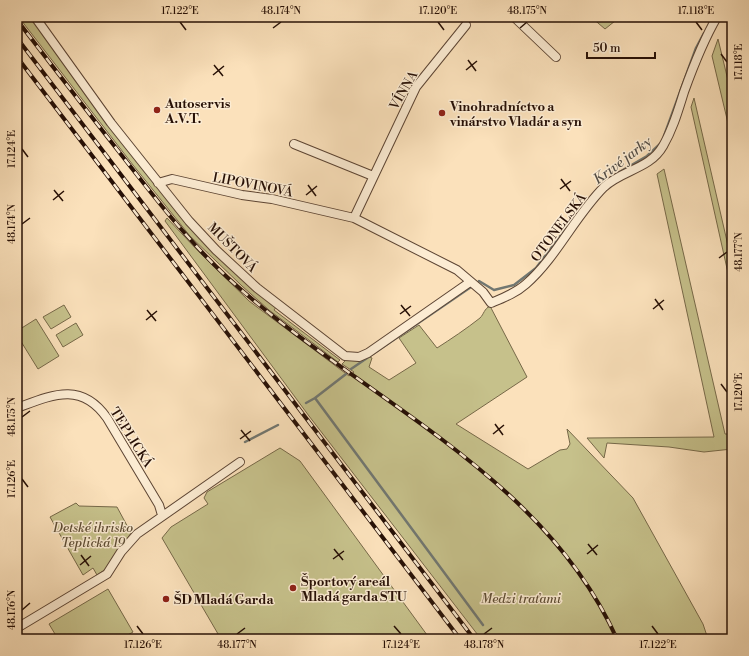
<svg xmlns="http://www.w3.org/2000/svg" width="749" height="656" viewBox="0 0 749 656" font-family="'Libre Bodoni',serif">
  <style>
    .green { fill: #c6c18b; stroke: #766848 }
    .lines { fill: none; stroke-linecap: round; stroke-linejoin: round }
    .stream { stroke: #717771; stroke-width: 2.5 }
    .street-casing { stroke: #5c4433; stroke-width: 10 }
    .street { stroke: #fcecd3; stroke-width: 8 }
    .rail-casing { stroke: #271006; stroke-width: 4 }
    .rail { stroke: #fcecd3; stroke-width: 2.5; stroke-dasharray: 8; stroke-linecap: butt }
    .ticks { fill: none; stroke: #271006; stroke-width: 1.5 }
    .poi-dot { fill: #8f2418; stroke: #fcecd3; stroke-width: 1.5 }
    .labels { text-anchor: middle; stroke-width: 3; stroke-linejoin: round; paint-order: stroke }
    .street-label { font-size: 13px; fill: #271006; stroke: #fcecd3 }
    .poi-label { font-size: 13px; font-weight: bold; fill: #271006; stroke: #fcecd3; text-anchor: start }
    .park-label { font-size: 13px; font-style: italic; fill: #5f4e35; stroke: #fcecd3 }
    .water-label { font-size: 14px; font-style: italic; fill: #524c45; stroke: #fcecd3 }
    .neatline { fill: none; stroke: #271006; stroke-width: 1.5 }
    .ticks-label { font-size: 10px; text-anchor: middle; fill: #271006 }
  </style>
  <rect width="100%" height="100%" fill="#fbe1bb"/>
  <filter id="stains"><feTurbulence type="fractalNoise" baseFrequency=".005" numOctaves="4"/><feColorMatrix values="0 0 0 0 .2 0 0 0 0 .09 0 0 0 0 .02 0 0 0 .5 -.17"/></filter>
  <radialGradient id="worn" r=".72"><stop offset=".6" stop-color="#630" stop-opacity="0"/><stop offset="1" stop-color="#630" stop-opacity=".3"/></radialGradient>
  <path class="green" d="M24,17H31L90,100L151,179L277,306L274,310L340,360L338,362L269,310L242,286L190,236L133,165L21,20Z
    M591,17H620L605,29Z
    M718,39L732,97V140L712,56Z
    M694,98L732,263V291L691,107Z
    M664,169L725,434H732V449L704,452L669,447L607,443L604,458L587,438L714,437L657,174Z
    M167,218L199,252L249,301L349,376L354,372L342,364L347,359L359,361L367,356L372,358L369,367L389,380L416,363L399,338L419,325L437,348C451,339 466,329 480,318C484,314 484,309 490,306L527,377L456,424L528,469L560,450L567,449L570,444L567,429L633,498L703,624L708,639H481L309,416L165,221Z
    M64,305L71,317L51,329L43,317Z
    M36,319L59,356L38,369L17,335V331Z
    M76,323L83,335L63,347L56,335Z
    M280,448L300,461L430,639H221L162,538L171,527L208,504L204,498L207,492Z
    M76,503L79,506L117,507L131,533L107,568L97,575L93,568L83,575L50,517Z
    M108,589L133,632L121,639H58L49,624Z"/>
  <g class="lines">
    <path class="stream" d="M664,136L696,48L704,33
      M616,174L647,156L660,144
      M479,281L494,290L514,285L536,268L574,218
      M351,369L471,287
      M315,398L346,374
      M306,403L315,398L483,625
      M245,442L278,425"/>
    <defs>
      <path id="street" d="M35,17L111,123L189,221L216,250L257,288L345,356L359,357L368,353L470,282
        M514,17L556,57
        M294,144L373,176
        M158,183L172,179L242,195L272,199L354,218L457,270L483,292L491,303C503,298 516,293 526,284C556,258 575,216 604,187C622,170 650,169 663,146C673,129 678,111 684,92C693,67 703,41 717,17
        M354,218L416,87L466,25
        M17,408C52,395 81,381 107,418L159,505L162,515
        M17,628L107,574L121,552L137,534L240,462"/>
    </defs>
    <use href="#street" class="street-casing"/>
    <use href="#street" class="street"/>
    <defs>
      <path id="rail" d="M17,20C50,63 83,106 116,148C151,193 186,239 227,277C357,397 541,470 617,639
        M17,38L474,639
        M17,57L460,639"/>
    </defs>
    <use href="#rail" class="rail-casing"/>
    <use href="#rail" class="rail"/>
  </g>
  <path class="ticks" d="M180,22L186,30M438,22L444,30M696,22L702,30M273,28L281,22M520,28L527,22M721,54L727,62M468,60L476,71M214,65L223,76M466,70L477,61M213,75L224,66M22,149L28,157M561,179L570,191M308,185L316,196M560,189L571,181M54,190L63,201M306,195L317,186M53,200L64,191M22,224L30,218M719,258L727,252M655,299L663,310M401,305L410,316M653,309L664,300M147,310L156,321M400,314L411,306M146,320L157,311M721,384L727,392M22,417L30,411M495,424L503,435M241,430L250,441M493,434L504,425M240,439L251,431M22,479L28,487M588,544L597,555M334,549L343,560M587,554L598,545M81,555L89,566M333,559L344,551M80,565L91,556M22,610L30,603M137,626L143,634M394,626L401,634M652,626L658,634M237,634L245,628M484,634L492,628"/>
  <g class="poi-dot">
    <circle cx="157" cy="110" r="4"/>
    <circle cx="442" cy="113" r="4"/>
    <circle cx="293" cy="588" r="4"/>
    <circle cx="166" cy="599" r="4"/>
  </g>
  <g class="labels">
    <g class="street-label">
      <text transform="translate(403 90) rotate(-60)" y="5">VÍNNA</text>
      <text transform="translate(253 184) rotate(11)" y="5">LIPOVINOVÁ</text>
      <text transform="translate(558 227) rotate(-53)" y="5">OTONELSKÁ</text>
      <text transform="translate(233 247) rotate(45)" y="5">MUŠTOVÁ</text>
      <text transform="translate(132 437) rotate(58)" y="5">TEPLICKÁ</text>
    </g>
    <g class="poi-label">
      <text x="165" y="108">Autoservis<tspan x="165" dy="15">A.V.T.</tspan></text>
      <text x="450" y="111">Vinohradníctvo a<tspan x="450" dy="15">vinárstvo Vladár a syn</tspan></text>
      <text x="301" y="586">Športový areál<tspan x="301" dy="15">Mladá garda STU</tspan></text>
      <text x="174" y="604">ŠD Mladá Garda</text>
    </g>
    <g class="park-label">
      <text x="93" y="532">Detské ihrisko<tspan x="93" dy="15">Teplická 19</tspan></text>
      <text x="521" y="603">Medzi traťami</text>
    </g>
    <g class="water-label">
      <text transform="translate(622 160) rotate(-37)" y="5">Krivé jarky</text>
    </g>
  </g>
  <rect width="749" height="656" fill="none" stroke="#fbe1bb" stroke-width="44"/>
  <path d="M587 52v6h68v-6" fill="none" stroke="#271006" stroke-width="2"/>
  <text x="593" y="52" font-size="12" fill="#271006" stroke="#fcecd3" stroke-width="3" paint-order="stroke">50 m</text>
  <rect x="22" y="22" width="705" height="612" class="neatline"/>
  <g class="ticks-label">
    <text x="180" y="14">17.122°E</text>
    <text x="281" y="14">48.174°N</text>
    <text x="438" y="14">17.120°E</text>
    <text x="527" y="14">48.175°N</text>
    <text x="696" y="14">17.118°E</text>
    <text transform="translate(738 62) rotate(-90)" y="4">17.118°E</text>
    <text transform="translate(11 149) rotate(-90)" y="4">17.124°E</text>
    <text transform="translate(11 224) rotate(-90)" y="4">48.174°N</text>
    <text transform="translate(738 252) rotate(-90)" y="4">48.177°N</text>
    <text transform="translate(738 392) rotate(-90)" y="4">17.120°E</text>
    <text transform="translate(11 417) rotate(-90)" y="4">48.175°N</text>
    <text transform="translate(11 479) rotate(-90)" y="4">17.126°E</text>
    <text transform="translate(11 610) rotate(-90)" y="4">48.176°N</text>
    <text x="143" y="648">17.126°E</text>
    <text x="237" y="648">48.177°N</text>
    <text x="401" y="648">17.124°E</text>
    <text x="484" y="648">48.178°N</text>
    <text x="658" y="648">17.122°E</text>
  </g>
  <rect width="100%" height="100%" filter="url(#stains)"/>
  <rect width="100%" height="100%" fill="url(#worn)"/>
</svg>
